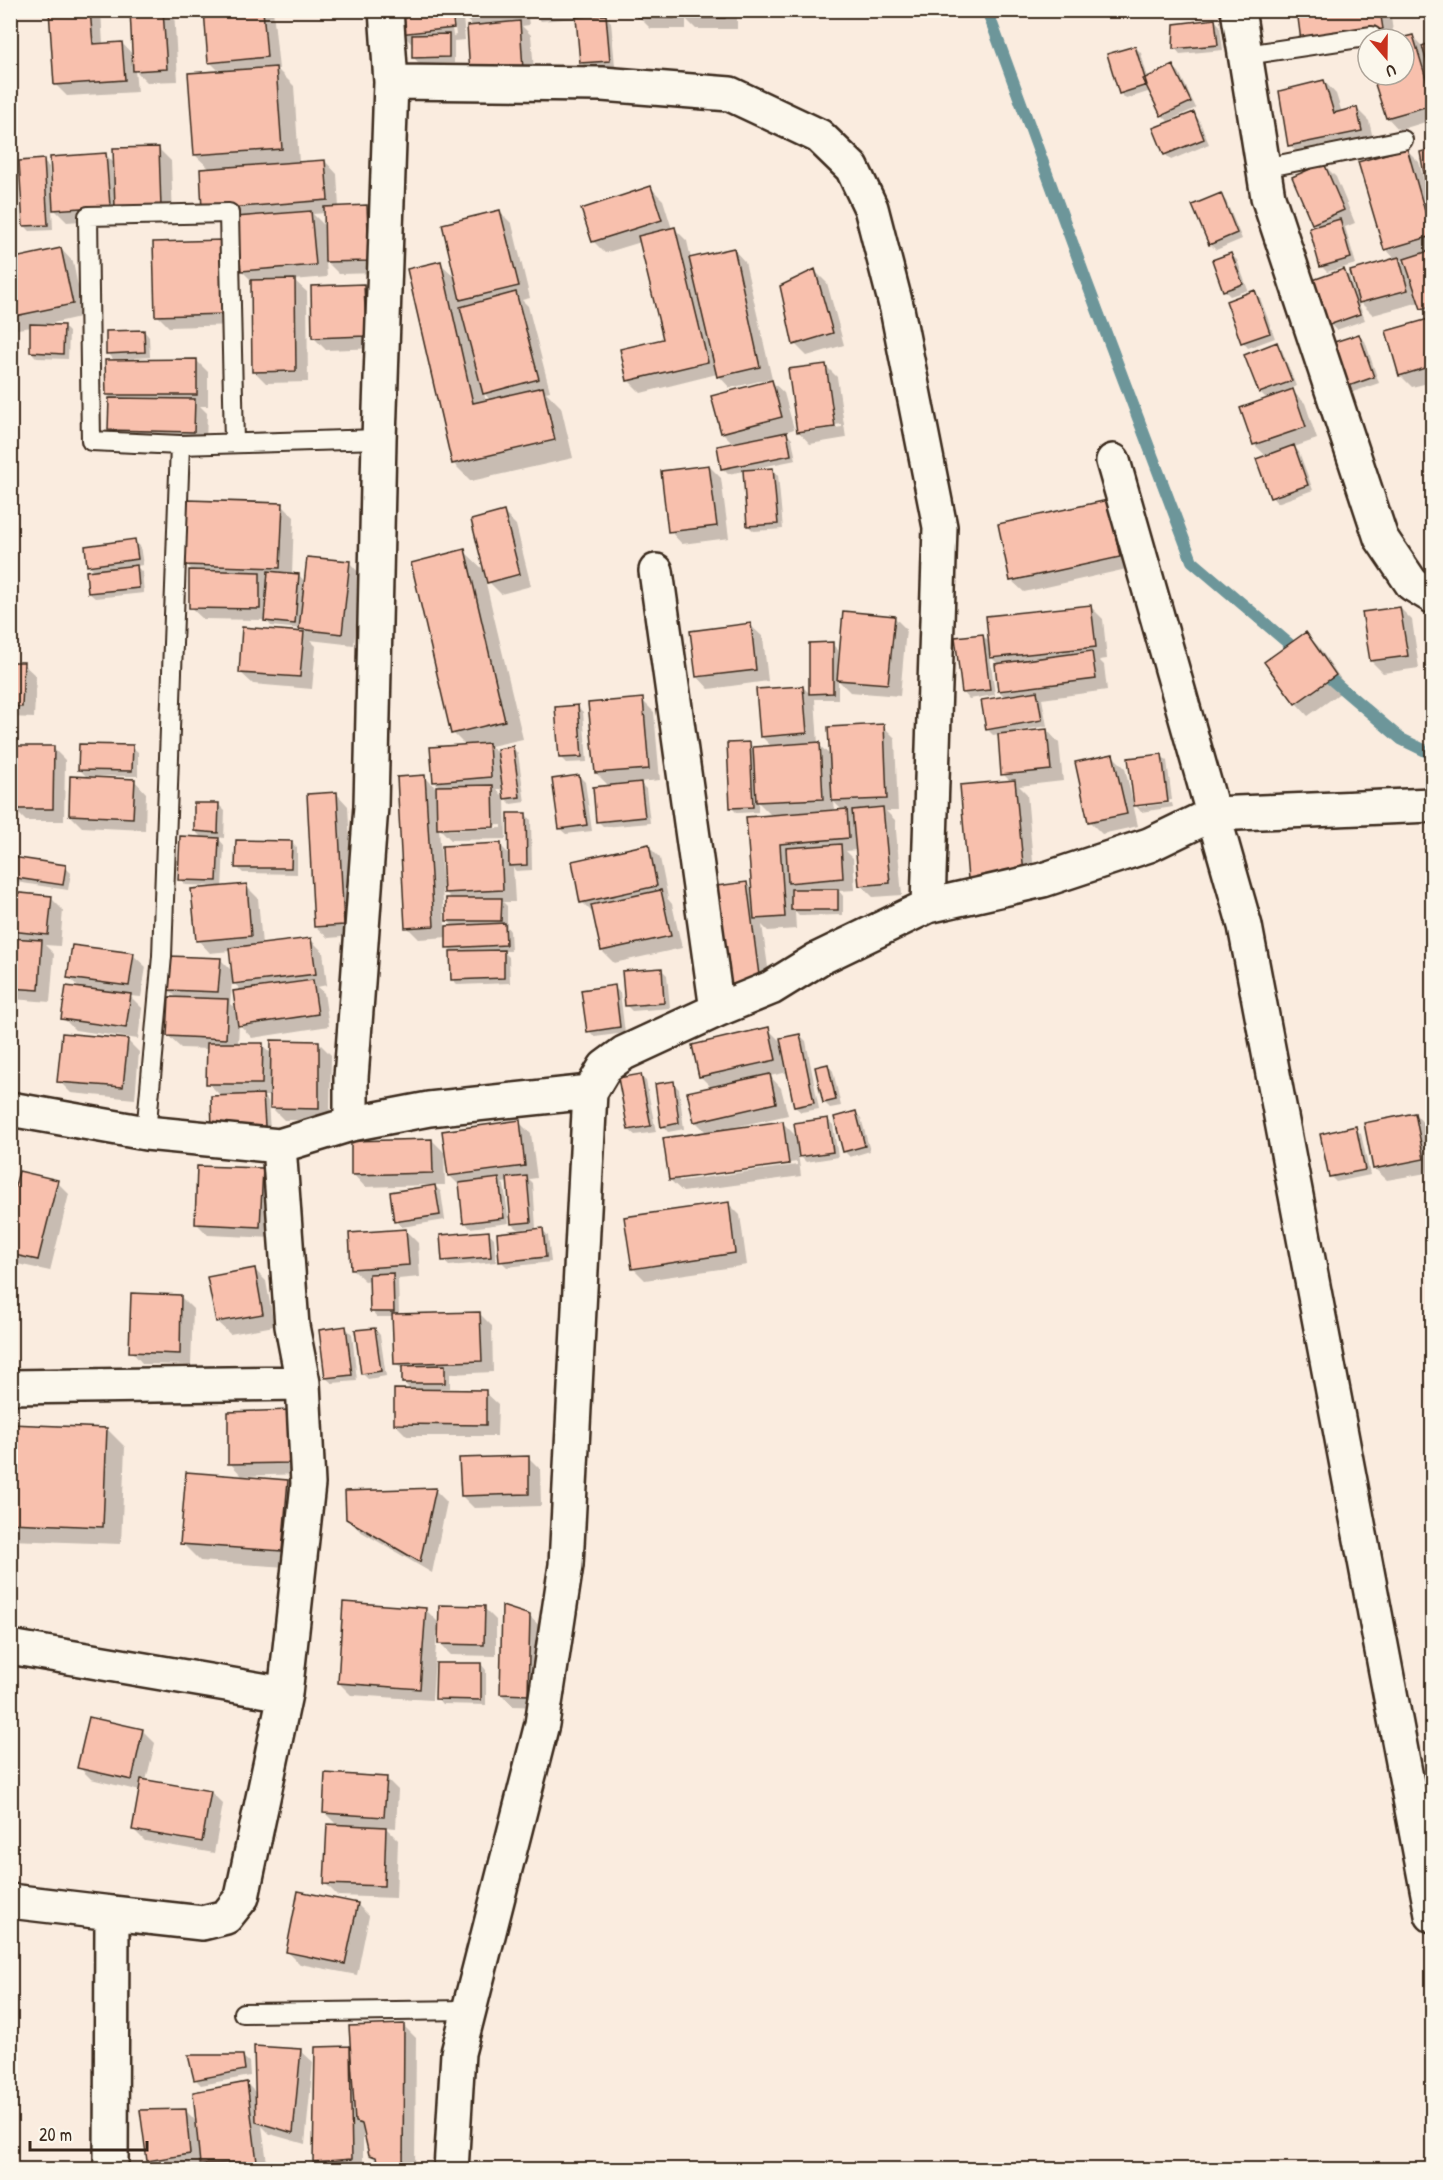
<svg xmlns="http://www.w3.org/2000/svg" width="1443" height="2180" viewBox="0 0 1443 2180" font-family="'Patrick Hand',sans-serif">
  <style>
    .shadow { fill: #0003; fill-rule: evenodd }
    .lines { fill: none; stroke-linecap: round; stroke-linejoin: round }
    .stream { stroke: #6d969a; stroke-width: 12 }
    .building { fill: #f8c0ad; stroke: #3b2a1e; stroke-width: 1.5 }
    .service-casing { stroke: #3b2a1e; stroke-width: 22 }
    .minor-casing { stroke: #3b2a1e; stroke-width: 38 }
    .service { stroke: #fbf7ec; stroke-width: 18 }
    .minor { stroke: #fbf7ec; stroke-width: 33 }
  </style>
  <rect width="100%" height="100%" fill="#faecdf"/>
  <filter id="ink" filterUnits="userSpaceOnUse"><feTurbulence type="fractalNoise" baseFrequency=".0167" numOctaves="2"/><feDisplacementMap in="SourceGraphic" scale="12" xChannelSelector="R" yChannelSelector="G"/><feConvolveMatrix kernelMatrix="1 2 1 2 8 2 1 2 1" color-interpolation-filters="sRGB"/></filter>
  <g filter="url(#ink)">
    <path class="shadow" d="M51,10H101L103,45L122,43L134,56L132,10H174L178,81L147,82L135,70L137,92L67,96L55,84Z
      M206,10H273L279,69H277L294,86L299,163L325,161L337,174L339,208L367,207L379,219L380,273L339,274L326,261L327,277L294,280L307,292L308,382L266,383L254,371L252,281L242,271L238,220L211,170L195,155L220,72L210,62ZM325,213L326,227L313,214Z
      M450,10L453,36L456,35L453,10H527L529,25L522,26L531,35L535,82L463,17L465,40L454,41V63L420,64L414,58V46L401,33Z
      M531,10H575V18L541,21Z
      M583,10H737V29H696L686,19V29H651L639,17V11L603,14L611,22L615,66L587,68L581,62L590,18Z
      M1298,10H1390L1394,39H1368Z
      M1215,20L1220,26L1223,50L1180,54L1175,48Z
      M1413,37L1423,47L1432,44V120L1399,130L1387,117L1373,75H1404L1403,39Z
      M1135,47L1141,53L1148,79L1173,67L1179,72L1196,108L1168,121L1162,115L1151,91L1126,99L1120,93Z
      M1324,81L1336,94L1342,113L1357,109L1369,121L1374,143L1302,158L1290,145Z
      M1194,114L1199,120L1209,144L1171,160L1165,154Z
      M159,149L171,161L173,219L122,218L67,222L52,207L53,230L30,231L25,226L43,161L49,167L50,185H53L106,155L115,164Z
      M1407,150L1419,162L1424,181H1427L1421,153L1432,151V189L1425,182L1429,196L1432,195V319L1422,309L1420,302L1373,315L1357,299L1365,320L1336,330L1330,324L1344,271L1349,276L1356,296L1395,259L1386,249ZM1406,259L1409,268L1401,261Z
      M1324,165L1336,177L1355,223L1345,227L1356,264L1327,272L1321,266L1317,227L1313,223Z
      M651,188L663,200L672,229H675L687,241L691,259L733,249L745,262L772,379H769L784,393L794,429L785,432L792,439L796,460L756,468V470L773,469L778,475L783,529L754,531L748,526L744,471L728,474L722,468L734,444L723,433L713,397L769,382L768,379L730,388L717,374L641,393L628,380L665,340L641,242L605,253L593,241Z
      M1220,195L1226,201L1242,239L1216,250L1210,244Z
      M499,211L512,224L530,298L522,300L528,306L550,391L546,392L561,407L573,458L471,481L453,463L440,263L457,279ZM484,393L491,401L486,402Z
      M61,249L73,262L84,316L44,325L63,326L69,332L68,359L37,358L31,352L32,327L10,330V260Z
      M235,254L237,325L169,327L157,315Z
      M1231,254L1237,260L1248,290L1230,296L1225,291L1214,261Z
      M815,271L827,283L844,345L807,356L795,344Z
      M364,286L376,298L377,348L326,350L314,338Z
      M1254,292L1260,298L1275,338L1248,348L1243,342Z
      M1432,320V382L1412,387L1400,375L1388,332Z
      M144,331L149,337L150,357L134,358V361L196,360L208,372V406H200L207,413L206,443L122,442L110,430L113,400L108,395L115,361L108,353Z
      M1359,336L1365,341L1379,383L1347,394L1341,388Z
      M1277,344L1282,350L1296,386L1290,389L1305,403L1317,439L1294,447L1299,452L1313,490L1277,503L1272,497L1258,460L1266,456L1254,444L1268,400L1260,392Z
      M825,365L837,377L846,438L810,444L798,431ZM842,424V427L806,432V429Z
      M709,466L721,478L729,538L682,544L670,531Z
      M1107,502L1131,568L1024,592L1011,580Z
      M282,505L294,517L292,575H299L305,582L349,562L361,575L354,645L310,640L316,646L312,689L253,684L240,672L244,629L306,634L301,629L271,626L266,620L203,619L190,607L194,572L186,564Z
      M504,513L516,525L531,586L501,594L489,582L487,574L484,575L523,739L491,746L500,756L513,748L518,754L525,802L511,804L506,799L504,789H496L505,798L506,839L451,840L439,828L442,877L500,845L510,855L525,814L531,820L532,870L516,871L513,868L515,902H503L507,906V927L510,931L511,951H503L509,957L510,983L458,985L452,979L454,953L448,947V937L419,939L407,927L424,776L437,789L440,787L434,781L466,746L453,733L464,551L487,573ZM502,825V828L448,830V827ZM442,889L453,900L447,920L454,927H445Z
      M134,541L140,546L143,565L136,566L142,572L144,593L95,598L89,593L95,571L89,565Z
      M1091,607L1103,619L1107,659L1099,660L1104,665L1107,690L1042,699L1047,726L1016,731L1017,733L1047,730L1059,743L1063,781L1019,786L1027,794L1035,885L982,891L970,879L1011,782L1003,774L999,734L993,735L987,729L1006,698L999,691V665L990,656L995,695L969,699L964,693L983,636L990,643Z
      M1400,608L1412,620L1419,668L1383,673L1371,661Z
      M894,617L906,629L900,696L850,692L838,680V699H815L818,744L831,756L883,726L895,738L898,811H886L895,820L902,895L873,897L861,885L857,850L846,851L853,858L855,890L839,891L843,896V915L799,916L795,912L796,929L768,931L762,925L773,1002L729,1008L746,883L753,891L772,816L758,802V812L737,813L731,807L750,744L754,748L772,747L762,737L803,687L811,695L810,644H832L838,650V658H840ZM834,802L843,811H835Z
      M750,625L763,637L768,681L709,689L697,676Z
      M1306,634L1318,646L1347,688L1308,716L1296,703L1266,662Z
      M10,663L23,664L36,676L34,718L10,717Z
      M642,700L654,712L660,780L639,782L646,789L650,823L604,827L598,821L610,787L596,773Z
      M577,706L583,712L587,762L566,763L560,757Z
      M132,747L138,752V776H86L80,770Z
      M53,748L65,760L64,821H26L12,807L13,844H10V767L11,789H14Z
      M1113,756L1125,768L1138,826L1102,834L1090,822L1077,764Z
      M1162,756L1167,761L1172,800L1139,804V807L1172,803L1173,807L1141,812L1136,806Z
      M579,776L585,782L592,831L566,834L560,829Z
      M134,780L146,793L145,830L82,827L70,815Z
      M336,793L348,806L355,936L328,938L315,926Z
      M219,805L225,811L224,838L217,837L224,845L222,888L246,886L258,898L262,945L311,940L323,952L327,985L317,987L324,993L329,1026L252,1038L239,1024L238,1045H262L273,1055L318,1042L331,1055L330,1120H284L272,1108V1096H263L268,1101L270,1132L220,1134L222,1097L208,1083L209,1049L181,1048L168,1036L178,999L169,990L220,959L233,972L230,951L210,953L198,940L217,886L186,885L180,879L203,839L195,831ZM232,981L242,991L238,1011L230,1004Z
      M291,842L297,848V874L243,873L237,867Z
      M648,846L660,858L668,898H667L672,904L682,948L614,963L602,951L595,915L582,902Z
      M65,867L71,873L68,890L16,882L11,877Z
      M10,894L51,898L63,910L60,946L45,945L54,954L50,1002L13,999L10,996Z
      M133,955L146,967L141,997L130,996L142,1008L138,1039L75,1030L63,1018L80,989L69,977Z
      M661,969L667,975L670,1008L632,1011L626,1005Z
      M614,987L620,993L625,1033L595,1037L589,1031Z
      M768,1029L783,1044L800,1035L806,1041L819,1109L801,1112L795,1107L788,1072L770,1076L781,1088L788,1115L735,1127L736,1130L783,1123L798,1138L827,1119L833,1125L838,1157L806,1162L798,1154L801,1176L683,1192L670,1180L708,1134L695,1121L712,1088L701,1077L693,1046ZM797,1162V1165L679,1181V1178Z
      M125,1038L139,1052L135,1099L71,1093L59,1081Z
      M828,1065L833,1071L841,1106L830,1108L824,1102Z
      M640,1076L646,1081L656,1132L635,1135L629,1130Z
      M673,1083L679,1089L684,1129L668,1132L663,1126Z
      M856,1113L861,1118L870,1151L850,1157L844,1151Z
      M1415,1114L1427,1127L1432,1155V1172L1387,1180L1374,1168Z
      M519,1122L531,1134L537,1178L529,1179L533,1183L536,1228L518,1229L512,1224L509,1182L502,1183L504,1185L509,1223L470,1228L465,1222L461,1187L450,1176Z
      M1355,1128L1361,1134L1370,1175L1336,1182L1331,1177Z
      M432,1140L444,1152L445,1185H434L441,1192L445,1220L402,1227L396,1221L429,1187V1185L365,1187L353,1174Z
      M263,1170L275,1182L272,1238L208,1235L196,1223Z
      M57,1182L69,1194L50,1271L13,1263L10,1260V1211Z
      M728,1203L740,1215L747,1265L645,1280L633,1268Z
      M543,1230L548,1236L551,1262L507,1267L501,1261Z
      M406,1231L418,1243L420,1277L398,1279L399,1316L480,1314L492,1326L493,1372L450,1374V1388H440V1391L485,1392L498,1404L497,1436H407L395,1424L412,1391L404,1383V1371L395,1363L394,1317H377L372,1311L371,1280L365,1281L352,1269Z
      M488,1232L494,1238L496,1262L449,1266L443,1260Z
      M254,1269L266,1281L274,1326L230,1334L217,1322Z
      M181,1297L193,1309L191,1365L143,1364L131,1351Z
      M346,1328L352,1334L357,1381L332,1383L326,1378Z
      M375,1329L380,1335L386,1376L368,1379L362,1373Z
      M302,1424V1474L242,1476L230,1463Z
      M10,1425L107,1429L125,1447L121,1544L10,1540Z
      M528,1457L540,1469L541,1506L474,1508L462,1496Z
      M287,1481L305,1499L300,1568L200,1561L182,1543Z
      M435,1490L447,1502L432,1573L360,1531L347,1519Z
      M484,1608L496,1620V1656L451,1655L439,1643L440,1631H437L432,1700L351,1695L339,1683L425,1609L440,1624Z
      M529,1616L542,1628L540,1707L513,1706L501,1694Z
      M481,1664L486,1670V1705L442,1704L437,1698Z
      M143,1731L155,1743L146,1781L211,1792L223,1804L214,1853L145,1841L133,1829L140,1791L91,1779L79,1767Z
      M386,1778L398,1790L396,1828L385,1827L398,1840L396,1898L338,1896L325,1883L338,1826L324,1812Z
      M357,1904L369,1916L357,1975L300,1964L287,1951Z
      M404,2026L416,2038L415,2170H382L380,2164L370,2154L363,2129V2170H323L315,2162L317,2048L352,2047Z
      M300,2050L313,2062L305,2144L270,2134L262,2126L268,2170H208L204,2165L180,2170H157L148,2161L186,2111L197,2122L246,2083L257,2094Z
      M243,2057L249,2062L250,2076L201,2085L195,2079Z"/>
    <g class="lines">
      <path class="stream" d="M987,10L1087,283L1192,561L1301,654
        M1319,669L1401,739L1432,754"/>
    </g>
    <path class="building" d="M49,10H90L93,44L122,42L125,80L54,85Z
      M130,10H163L167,69L133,71Z
      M204,10H263L267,57L208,63Z
      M397,10H452L454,28L399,34Z
      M462,10H517V13L463,19Z
      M638,10H674V18L637,17Z
      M682,10H725V18H682Z
      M1297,10H1380L1383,29L1301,41Z
      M606,15L610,61L580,63L576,17Z
      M1215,19L1218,45L1173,49L1174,24Z
      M520,21L523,70L470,74L467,26Z
      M449,34V57L412,58V35Z
      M1413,35L1432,98V105L1386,118L1372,75H1404V39H1397Z
      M1432,42V79L1422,46Z
      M1135,46L1147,85L1119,94L1107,54Z
      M1173,65L1191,102L1161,116L1143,79Z
      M276,67L282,149L194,155L188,73Z
      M1324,80L1334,113L1357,107L1362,131L1288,146L1279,91Z
      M1194,112L1204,139L1164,155L1153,128Z
      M159,147L161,207L115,208L113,148Z
      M1407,148L1432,236L1384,250L1358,162Z
      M1432,149V184L1426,185L1420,152Z
      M106,153L110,206L53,210L50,157Z
      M44,159L48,225L23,226L19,161Z
      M325,160L328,200L202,210L200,169Z
      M1324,163L1344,210L1312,224L1292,177Z
      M651,186L662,220L592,242L581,209Z
      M1221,193L1237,233L1209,245L1192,205Z
      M1432,193V219L1425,196Z
      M367,205L369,261L325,262L324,207Z
      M500,210L519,286L460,300L442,224Z
      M311,211L316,265L241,271L236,217Z
      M1340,219L1351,258L1320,267L1309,228Z
      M675,227L708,362L627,381L620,349L663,339L638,236Z
      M223,240L225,314L155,316L153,242Z
      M61,248L73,304L10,317V259Z
      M734,248L760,367L717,377L689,258Z
      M1432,250V306L1421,309L1404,259Z
      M1231,253L1243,284L1223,291L1212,260Z
      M1399,257L1408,290L1359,303L1350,271Z
      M441,261L473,403L543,387L555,440L452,464L407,269Z
      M815,269L833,333L793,345L780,286Z
      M1344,269L1360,314L1329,325L1313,280Z
      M295,279L296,371L252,372L251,280Z
      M364,284L366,336L312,338L311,286Z
      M1255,290L1270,333L1241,343L1226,301Z
      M516,292L539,379L483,394L460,307Z
      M1432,318V366L1399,376L1386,331Z
      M30,324L64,325L63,354L30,352Z
      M144,330L145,352L106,354V331Z
      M1359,334L1374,377L1340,389L1325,345Z
      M1277,342L1292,381L1259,393L1244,355Z
      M197,359V395H106L105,360Z
      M826,364L835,427L797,432L788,369Z
      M772,380L782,417L721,433L711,396Z
      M1293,389L1306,427L1253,445L1240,408Z
      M109,398L195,399L194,432L108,430Z
      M787,432L791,455L721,469L717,446Z
      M1294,445L1308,485L1270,498L1256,459Z
      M709,465L717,526L668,532L661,471Z
      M773,468L778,524L747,526L743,470Z
      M187,500L283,503L280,568L184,565Z
      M1108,500L1120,557L1010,581L998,524Z
      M504,511L520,574L487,583L471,520Z
      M135,539L138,559L87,566L85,546Z
      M465,549L505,721L451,734L411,563Z
      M307,557L350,561L342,634L299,629Z
      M137,565L139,588L88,593L86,571Z
      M189,570L260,572V609L189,608Z
      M268,571L299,574L295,624L264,621Z
      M1091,605L1096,647L990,658L986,616Z
      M1400,607L1408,656L1370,661L1362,612Z
      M843,611L895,616L888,684L837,680Z
      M751,623L756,670L696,677L690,631Z
      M242,627L304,632L300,677L239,673Z
      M1306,632L1336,675L1295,704L1264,662Z
      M983,634L990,690L962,693L955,637Z
      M833,642V693L809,694V643Z
      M1092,651L1096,679L998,691L995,664Z
      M10,662H24L22,707L10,706Z
      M803,686L807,733L760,737L756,689Z
      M1037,691L1042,720L986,730L981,700Z
      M643,698L649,769L595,773L588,703Z
      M578,705L582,757L559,758L555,707Z
      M884,724L887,799L832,801L828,727Z
      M1047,729L1051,770L1001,775L998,734Z
      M750,742L753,807L730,808L727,743Z
      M820,742L823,799L756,802L753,747Z
      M489,743L491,777L433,782L430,747Z
      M79,744L133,745L132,771L78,770Z
      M14,746H54L53,809H12Z
      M513,746L520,797L504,799L497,749Z
      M1113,754L1127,814L1088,822L1075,762Z
      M1162,754L1168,802L1134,806L1128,758Z
      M425,775L434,926L405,928L397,777Z
      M579,775L587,825L559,829L552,779Z
      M70,776L135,779L133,818L69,815Z
      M1015,780L1024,874L968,879L960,785Z
      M641,782L645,817L596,822L593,787Z
      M493,785L494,827L437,829L436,786Z
      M337,792L344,925L314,927L307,794Z
      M194,803H219L218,833L194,831Z
      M883,807L890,883L859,886L852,810Z
      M847,809L849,838L780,844L785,917L754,919L746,817Z
      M508,813H526L527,865L509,866Z
      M180,836L219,838L217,881L178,880Z
      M236,840L292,841L291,868H235Z
      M501,843L503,890L444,893L442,846Z
      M649,844L657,886L580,903L572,861Z
      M841,844L843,878L788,883L786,848Z
      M12,857L66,865L63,885L10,877Z
      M747,882L761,991L715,997L701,888Z
      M247,884L251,936L196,941L191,889Z
      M791,889H838V910H791Z
      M661,890L671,936L601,951L591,905Z
      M10,892L52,896L48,935L10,931Z
      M446,898H502L501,921H446Z
      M505,923L506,945L446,948V926Z
      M10,938L42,940L39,990L10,988Z
      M311,938L316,974L233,984L229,948Z
      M72,945L134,953L129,986L67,978Z
      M504,950V978L451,980L450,951Z
      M169,956L221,958L218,992L167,990Z
      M662,968L664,1003L625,1006L622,971Z
      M313,980L318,1014L238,1026L233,991Z
      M615,985L620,1027L587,1032L581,990Z
      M66,986L131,994L126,1028L61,1019Z
      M169,997L228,999L226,1039L167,1036Z
      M769,1027L776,1060L699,1077L692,1045Z
      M62,1033L128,1039L123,1087L57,1082Z
      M800,1034L814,1103L794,1107L780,1038Z
      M271,1040L319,1041V1109L270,1108Z
      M207,1043H263L262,1084H206Z
      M828,1064L836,1100L823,1103L815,1067Z
      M641,1074L651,1126L628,1130L618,1078Z
      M770,1074L776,1103L694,1122L687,1092Z
      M674,1081L679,1123L661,1127L655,1084Z
      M263,1094L265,1126L212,1129L211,1096Z
      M856,1111L865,1146L843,1152L834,1117Z
      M1415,1113L1424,1159L1373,1169L1364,1123Z
      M828,1118L833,1152L799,1157L794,1123Z
      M520,1120L525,1166L448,1176L442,1131Z
      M783,1121L789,1164L669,1180L663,1138Z
      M1356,1126L1365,1170L1329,1177L1320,1134Z
      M432,1139L433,1173L351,1175V1141Z
      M197,1166L263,1168L260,1227L195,1224Z
      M19,1171L58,1180L38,1260L10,1254V1205Z
      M527,1176L531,1222L511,1224L507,1178Z
      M499,1178L504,1218L463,1223L459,1183Z
      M435,1185L440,1215L394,1222L390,1192Z
      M729,1202L735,1253L632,1269L624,1217Z
      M543,1228L546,1257L499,1262L497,1233Z
      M406,1229L409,1265L351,1269L349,1233Z
      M489,1231L491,1257L442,1261L440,1235Z
      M255,1268L263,1314L216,1322L207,1277Z
      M393,1273L394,1312H370L369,1274Z
      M131,1293L181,1295L180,1354L129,1352Z
      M480,1312L482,1361L394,1364L392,1314Z
      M346,1326L352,1375L325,1378L319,1330Z
      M375,1328L381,1371L361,1374L355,1330Z
      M445,1365V1383H402V1366Z
      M394,1389L486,1390V1425L394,1424Z
      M290,1410V1463L228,1464V1412Z
      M10,1424L107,1428L103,1527L10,1523Z
      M529,1456V1494L461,1496L459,1458Z
      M186,1472L288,1480L282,1551L180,1544Z
      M436,1488L420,1562L346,1519L345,1491Z
      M343,1602L426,1608L420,1689L338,1683Z
      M439,1605L485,1606L484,1645L438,1644Z
      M502,1606L530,1615L528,1695L500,1694Z
      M436,1663H481V1700L435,1699Z
      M89,1717L143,1729L132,1780L77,1768Z
      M325,1773L387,1777L384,1817L323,1813Z
      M141,1779L211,1791L202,1842L132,1830Z
      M327,1824L386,1827L384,1886L324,1884Z
      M298,1891L358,1903L345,1964L286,1952Z
      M404,2024L403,2170H380L376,2157L369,2155L362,2124L355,2122L349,2026Z
      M254,2046L301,2049L293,2133L256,2122Z
      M350,2046L352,2159L313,2162L315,2047Z
      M188,2055H243L245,2070L194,2080Z
      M247,2082L257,2162L200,2164L193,2092Z
      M186,2109L190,2154L147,2161L140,2110Z"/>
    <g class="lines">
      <defs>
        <path id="service" d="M1246,55L1372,36
          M1264,168L1403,140
          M180,445L91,441L88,216L229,213L234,443
          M146,1133L162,956L180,445L379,439
          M243,2013L469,2010"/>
        <path id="minor" d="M386,10L391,82L379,439L371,806L351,1078V1124L429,1109L590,1092
          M1238,10L1268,197L1381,538L1412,584L1432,596
          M391,82L602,84L730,94L819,136L852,168L871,208L897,309L940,527L928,906
          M1113,461L1245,926L1432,1915
          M656,571L717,1010
          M10,1109L146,1133L279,1146L351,1124
          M10,1387L303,1383
          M10,1647L285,1694
          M10,1901L112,1913
          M111,2170L112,1913L202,1923L226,1917L242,1897L285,1694L308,1484L303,1383L292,1326L279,1146
          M451,2170L458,2053L542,1724L566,1565L590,1092L605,1067L624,1053L717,1010L771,988L818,959L928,906L1043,880L1149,845L1213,814L1432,805"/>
      </defs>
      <use href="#service" class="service-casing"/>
      <use href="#minor" class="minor-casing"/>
      <use href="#service" class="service"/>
      <use href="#minor" class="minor"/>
    </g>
  </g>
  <rect width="1443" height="2180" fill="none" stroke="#fbf7ec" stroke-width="36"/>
  <rect x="18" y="18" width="1407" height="2144" fill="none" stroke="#3b2a1e" stroke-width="2" filter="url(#ink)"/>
  <g transform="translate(1386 57) rotate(160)"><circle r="28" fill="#fbf7ec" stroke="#aea59a" stroke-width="1.5"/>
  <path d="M0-4.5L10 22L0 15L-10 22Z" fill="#c8321e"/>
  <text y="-9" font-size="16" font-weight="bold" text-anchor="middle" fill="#3b2a1e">U</text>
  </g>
  <path d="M30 2141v9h117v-9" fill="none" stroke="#3b2a1e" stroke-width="3"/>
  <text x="39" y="2141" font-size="18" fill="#3b2a1e" stroke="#fbf7ec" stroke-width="4.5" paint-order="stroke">20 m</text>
</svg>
